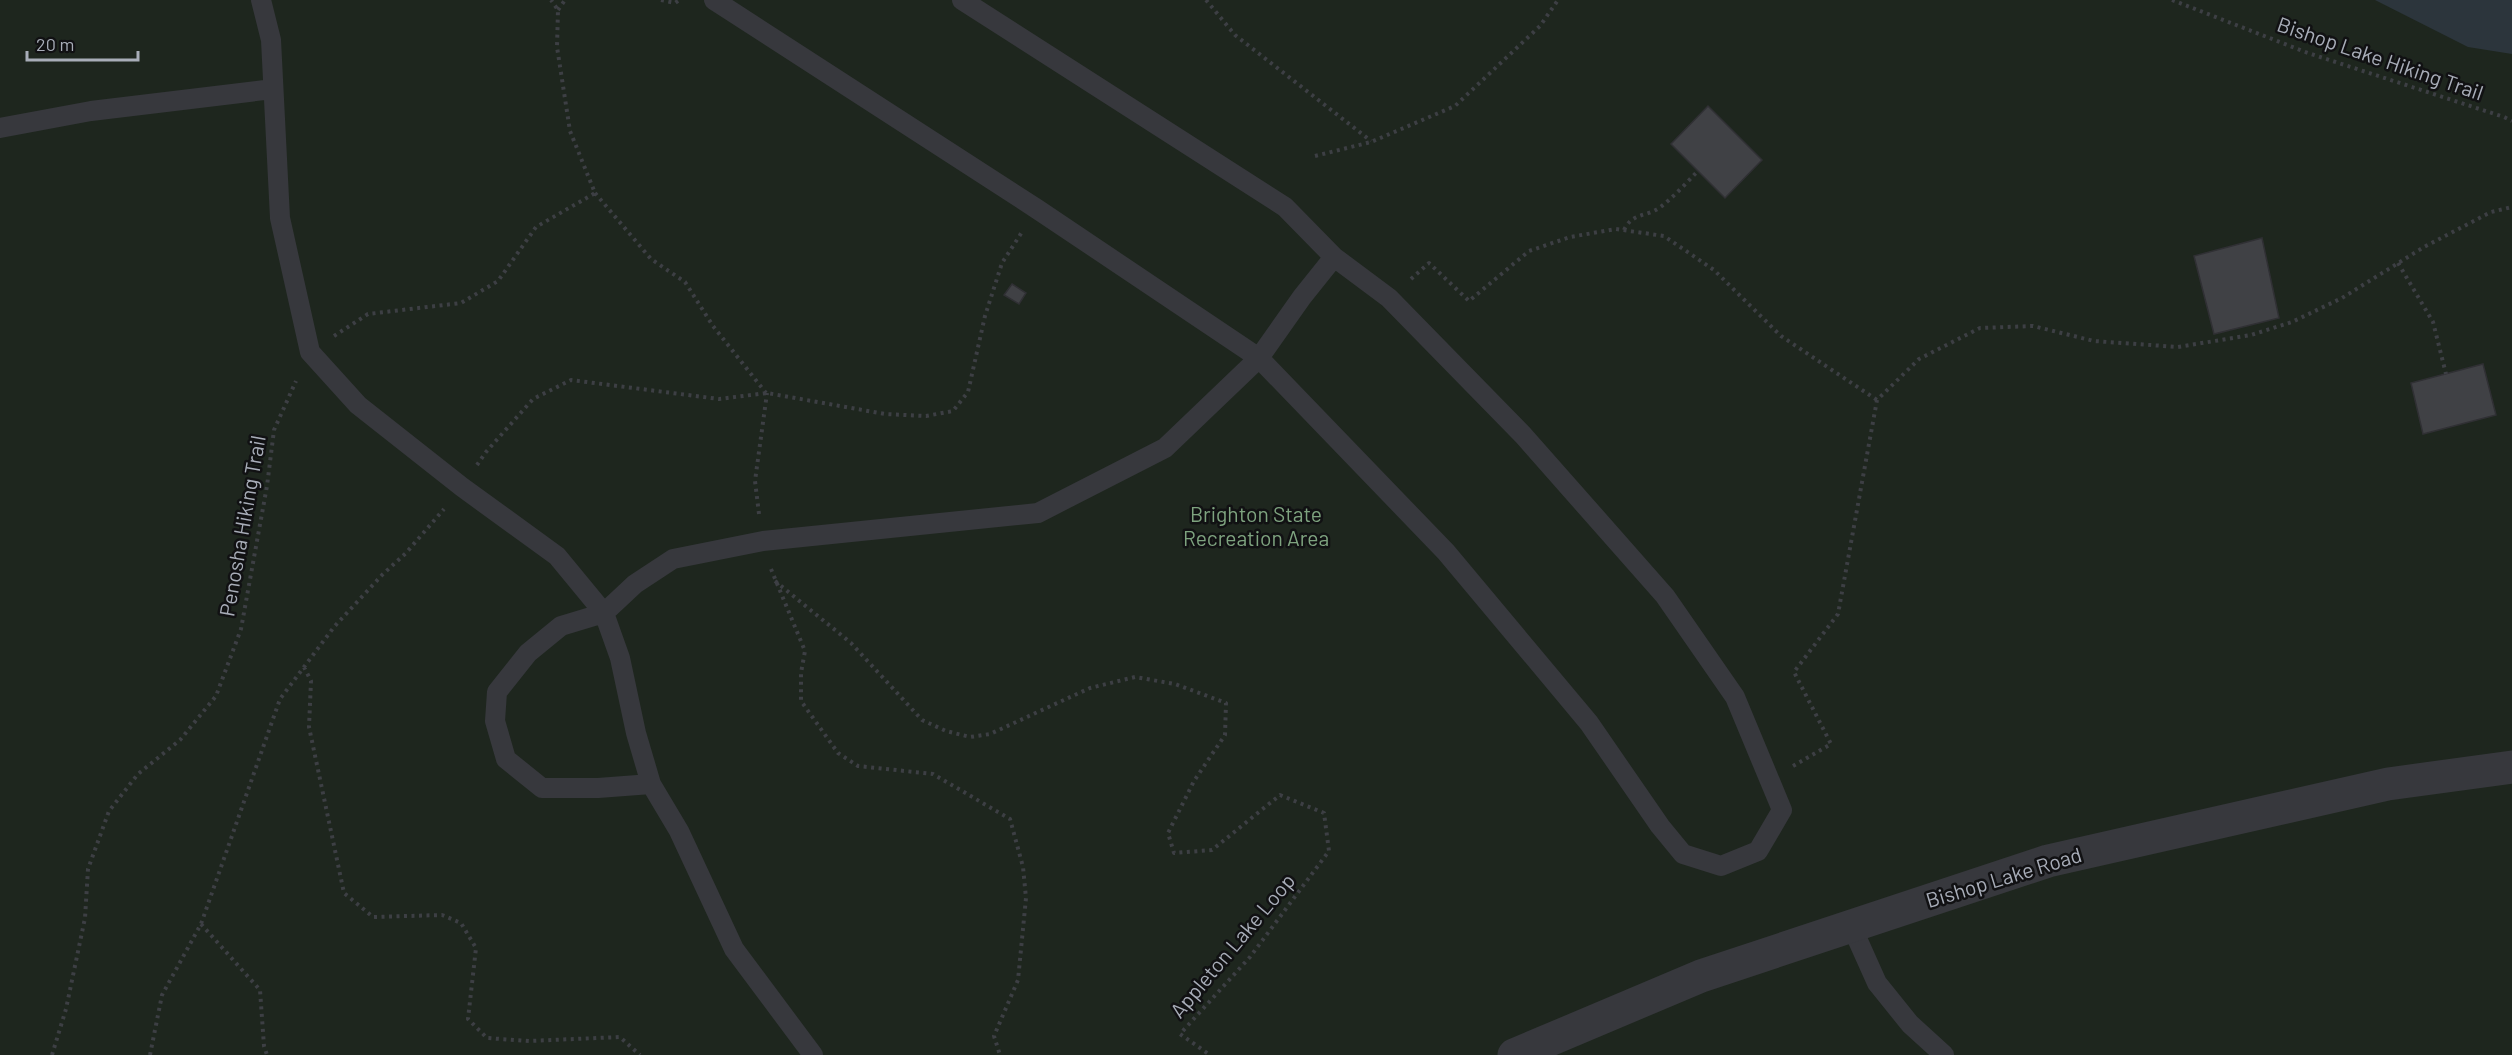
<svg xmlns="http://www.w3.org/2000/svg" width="2512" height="1055" viewBox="0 0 2512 1055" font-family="Barlow,sans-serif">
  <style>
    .green { fill: #1e261e }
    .water { fill: #2c353c }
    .building { fill: #404145; stroke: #303034; stroke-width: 1.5 }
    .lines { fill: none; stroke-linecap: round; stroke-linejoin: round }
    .path { stroke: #3d3f44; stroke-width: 4; stroke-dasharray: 3 4.5; stroke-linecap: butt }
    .service { stroke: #37383d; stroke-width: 20 }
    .minor { stroke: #37383d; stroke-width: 33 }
    .labels { text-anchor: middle; stroke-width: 5; stroke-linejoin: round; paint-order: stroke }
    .street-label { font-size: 21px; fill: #a8adb8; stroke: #111113 }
    .park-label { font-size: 21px; fill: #7ea37f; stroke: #111113 }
  </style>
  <rect width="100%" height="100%" fill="#161618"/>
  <path class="green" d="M0,0H2512V1055H0Z"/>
  <path class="water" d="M2375,0H2512V54L2468,47Z"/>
  <path class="building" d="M1708,106L1762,160L1725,198L1671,144Z
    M2262,238L2279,318L2214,334L2194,256Z
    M1012,284L1026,293L1019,304L1004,295Z
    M2483,364L2496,415L2423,434L2411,383Z"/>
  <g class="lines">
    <path class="path" d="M661,0L675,3L679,0
      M1206,0L1235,35L1371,141
      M2172,0L2308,53L2504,117L2512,121
      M558,10L565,0
      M1315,156L1371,142L1455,106L1540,26L1558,0
      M595,193L651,259L685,282L713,326L766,393
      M1624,230C1632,213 1645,217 1659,208C1673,198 1686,183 1698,171
      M2398,263L2433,322L2446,374
      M1411,279L1429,263L1469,301L1529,251L1570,237L1616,229L1664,236L1714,270L1781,336L1877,400
      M334,336L368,314L461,303L498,281L536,227L595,193L570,131L557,47L558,10L551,0
      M477,465L486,452L533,399L571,380L719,399L767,393L885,414L926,416L953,411L968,392L985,316L1002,263L1022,232
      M759,514L755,481L767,393
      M771,569L805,651L801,673V701L838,753L858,766L933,774L1010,819L1023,867L1026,898L1018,980L994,1036L1000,1055
      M775,581L851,643L922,720L946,731L970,737L990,734L1090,688L1135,677L1175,684L1226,703L1225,735L1194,781L1168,833L1174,853L1212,850L1280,795L1324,813L1329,851L1250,957L1180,1034L1210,1055
      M304,667L311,681L309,727L344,893L373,917L442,915L461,923L476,948L468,1019L487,1038L529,1041L620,1037L640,1055
      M1793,766L1831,744L1794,672L1838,614L1877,400L1919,359L1980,328L2033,326L2094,341L2178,347L2251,335L2292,322L2342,298L2424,247L2491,212L2512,207
      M201,924L260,990L264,1046L267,1055
      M52,1055L66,1009L85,918L88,869L109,811L138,774L180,740L216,696L241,629L267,486L274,430L296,381
      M150,1055L162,995L201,924L280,699L334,627L382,575L406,553L444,509"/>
    <path class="service" d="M261,0L271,40L280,218L310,352L358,405L462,487L557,556L604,613L620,658L636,733L651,784L679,831L734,949L813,1055
      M714,0L1037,209L1259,358L1446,552L1589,723L1660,826L1683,854L1721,866L1758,851L1782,810L1735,697L1665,596L1523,435L1389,298L1334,257L1285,207L962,0
      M0,128L91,111L273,89
      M651,784L598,788H542L506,759L495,721L497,692L528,653L561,626L604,613L635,584L673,559L763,541L1038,513L1165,448L1259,358L1302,297L1334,257
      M1851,925L1877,983L1910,1024L1944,1055"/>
    <path class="minor" d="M1514,1055L1701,976L2048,861L2388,784L2512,767"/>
  </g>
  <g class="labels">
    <g class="street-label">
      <text transform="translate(2380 59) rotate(19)" y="7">Bishop Lake Hiking Trail</text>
      <text transform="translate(243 526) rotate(-80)" y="7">Penosha Hiking Trail</text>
      <text transform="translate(2004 878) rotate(-17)" y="7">Bishop Lake Road</text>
      <text transform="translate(1233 946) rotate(-50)" y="7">Appleton Lake Loop</text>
    </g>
    <g class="park-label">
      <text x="1256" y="522">Brighton State<tspan x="1256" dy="24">Recreation Area</tspan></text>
    </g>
  </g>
  <path d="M27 51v9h111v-9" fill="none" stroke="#a8adb8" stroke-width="3"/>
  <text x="36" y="51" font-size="18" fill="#a8adb8" stroke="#111113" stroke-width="4.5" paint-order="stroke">20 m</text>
</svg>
